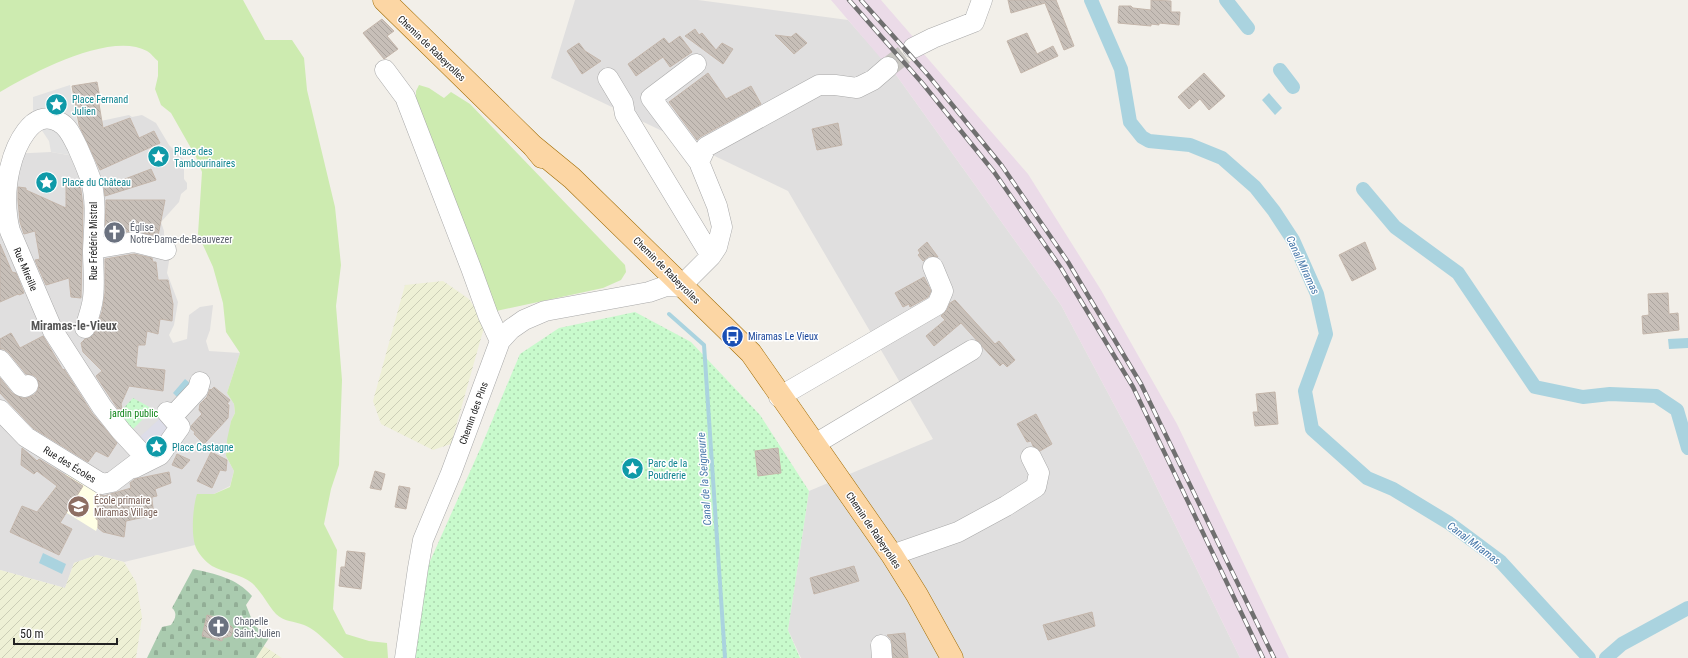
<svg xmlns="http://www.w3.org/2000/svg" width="1688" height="658" viewBox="0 0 1688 658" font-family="'Roboto Condensed',sans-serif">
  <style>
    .residential { fill: #e0dfdf }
    .education { fill: #ffffe5 }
    .railway { fill: #ebdbe8 }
    .farmland { fill: url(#farmland-furrows) }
    .grass { fill: #cdebb0 }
    .cemetery { fill: url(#cemetery-stones) }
    .park { fill: url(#park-dots) }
    .parking { fill: #e2e2e2 }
    .plaza { fill: #dddde8 }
    .water { fill: #aad3df }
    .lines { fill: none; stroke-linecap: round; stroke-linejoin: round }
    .stream { stroke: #aad3df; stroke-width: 4 }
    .canal { stroke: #aad3df; stroke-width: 14 }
    .building { fill: url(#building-back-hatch); stroke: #c4b6ab }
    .minor-tunnel { stroke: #c8c6c1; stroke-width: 20; stroke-dasharray: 20 10; stroke-linecap: butt }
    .minor-casing { stroke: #a9a9a9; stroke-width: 21 }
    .major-casing { stroke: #a06b00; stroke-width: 23 }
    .minor { stroke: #fff; stroke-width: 20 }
    .major { stroke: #fcd6a4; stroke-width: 22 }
    .rail-casing { stroke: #707070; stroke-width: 4.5 }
    .rail { stroke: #fff; stroke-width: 3; stroke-dasharray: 9; stroke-linecap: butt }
    .labels { text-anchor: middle; stroke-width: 3; stroke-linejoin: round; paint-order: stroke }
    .street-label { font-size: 10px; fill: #222; stroke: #fff }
    .culture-label { font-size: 10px; fill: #0d838f; stroke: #fff; text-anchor: start }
    .worship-label { font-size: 10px; fill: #5b616d; stroke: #fff; text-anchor: start }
    .transit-label { font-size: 10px; fill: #164399; stroke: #fff; text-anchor: start }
    .park-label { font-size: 10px; fill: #0c8416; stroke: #fff }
    .education-label { font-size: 10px; fill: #785e54; stroke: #fff; text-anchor: start }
    .water-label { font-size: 11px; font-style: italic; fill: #4a7aab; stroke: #fff }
    .quarter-label { font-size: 12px; font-weight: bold; fill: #555; stroke: #fff }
  </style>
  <defs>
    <pattern id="farmland-furrows" width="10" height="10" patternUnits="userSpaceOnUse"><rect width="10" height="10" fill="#eef0d5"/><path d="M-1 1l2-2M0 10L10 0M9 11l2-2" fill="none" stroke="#ccceb7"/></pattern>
    <pattern id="cemetery-stones" width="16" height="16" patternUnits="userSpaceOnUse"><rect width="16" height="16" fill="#aacbaf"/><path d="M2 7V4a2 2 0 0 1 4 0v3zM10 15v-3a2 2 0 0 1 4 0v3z" fill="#92ae96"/></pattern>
    <pattern id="park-dots" width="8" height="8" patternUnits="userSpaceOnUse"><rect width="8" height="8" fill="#c8facc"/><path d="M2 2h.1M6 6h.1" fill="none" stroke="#acd6af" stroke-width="1.8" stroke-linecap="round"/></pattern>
    <pattern id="building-back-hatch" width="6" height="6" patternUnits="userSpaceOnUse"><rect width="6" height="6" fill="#c7bfb8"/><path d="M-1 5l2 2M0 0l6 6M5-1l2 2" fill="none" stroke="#aba49e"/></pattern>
  </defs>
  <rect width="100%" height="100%" fill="#f2efe9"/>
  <path class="residential" d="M575,0H698L848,20L894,72L1061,305L1140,453L1240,658H801L788,630L809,491L933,439L788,191L551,78Z
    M129,115L132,117L142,115L156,123L169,145L184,160V179L187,183V189L181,194L179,202L161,222L164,231V239L172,244L167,273L178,302L174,325L169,335L173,343L187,339L189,315L200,307L213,305L210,330L206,341L209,351L240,353L227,393L234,404L235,413L231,421L226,456L234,471L230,486L214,494L194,516L195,545L124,562L97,555L74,563L65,588L0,570V204L9,154L51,152L74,156L67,134L77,126Z"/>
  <path class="education" d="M66,474L103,496L101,519L96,531L46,500Z"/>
  <path class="railway" d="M831,0H881L914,38L884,62Z
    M923,53L1028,174L1101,290L1177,424L1289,658H1240L1140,453L1061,305L894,72Z"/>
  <path class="farmland" d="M443,281L469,299L485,324L451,444L433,450L381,424L373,401L405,285Z
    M97,555L124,562L136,582L142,617L136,658H0V570L65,588L74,563Z
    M264,646L282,658H256Z"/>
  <path class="grass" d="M0,0H243L265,40H292L304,58L307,90L335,207L341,265L336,306L342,380L339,465L331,489L324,524L337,550L333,609L346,634L369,641L387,643L388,658H344C334,649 316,629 304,625C294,621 284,622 276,614C267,604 262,592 252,583C241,574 224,573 212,566C206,562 197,553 195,545C191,533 193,506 197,494H214L230,487L234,471L226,456L227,440L231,421L235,413L234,404L227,393L240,353L226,332L223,303L213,267L198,234L202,172L196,157L171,113L161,105L155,89L158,76V61C154,58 151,53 147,51C111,31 32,73 0,92Z
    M419,85L429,88L444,98L451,92L470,104L625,265L626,272L621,280L603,288L496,311L416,115V91Z"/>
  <path class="cemetery" d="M193,569C215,574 237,578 252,596L246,605L254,625L269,638L256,658H147L162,627L171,625C175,620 178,613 172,608Z"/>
  <path class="park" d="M635,312L691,342L760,415L809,491L788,630L800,658H412L423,577L481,447L520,354L559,328Z
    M133,398L153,409L128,434L115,417Z"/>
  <path class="parking" d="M70,85L78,125L67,134L75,156L51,152L49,141L33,117V97Z"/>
  <path class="plaza" d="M167,412L180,427L160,455L132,444Z"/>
  <path class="water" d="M1269,93L1282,108L1275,115L1262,100Z
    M1688,338V348L1669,349L1668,339Z
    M185,379L190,383L177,397L173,393Z
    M43,553L66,564L62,574L39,563Z"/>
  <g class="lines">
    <path class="stream" d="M669,314L704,345L725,658"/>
    <path class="canal" d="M1091,0L1121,69L1130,122L1142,137L1149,141L1190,145L1222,158L1255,187L1274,211L1293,240L1317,294L1326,334L1305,391L1312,429L1367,478L1393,489L1449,523L1500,561L1589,658
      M1226,0L1248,28
      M1280,70L1293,87
      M1363,189L1395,227L1458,273L1535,387L1583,397L1610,394L1656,396L1677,410L1688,448
      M1606,658L1622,644L1688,608"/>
  </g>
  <path class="building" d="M1008,0H1056L1074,46L1064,50L1045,3L1011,13Z
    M1151,0L1171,1V12H1180L1179,25L1159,23V25L1151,24V26L1118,23L1119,6H1131L1133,8L1151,10Z
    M382,19L394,31L387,36L398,49L384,59L363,33Z
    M695,29L699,35L702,33L716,50L722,43L733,49L723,64L685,36Z
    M796,33L807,43L794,54L775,35L791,37Z
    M1027,33L1037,54L1053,46L1058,56L1021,73L1007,41Z
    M680,36L692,52L670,67L663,57L636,76L628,64L664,38L669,44Z
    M579,43L585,51L601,61L582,74L567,51Z
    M708,73L726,99L751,86L761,104L700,137L697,140L669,102Z
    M1204,73L1225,96L1209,110L1200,99L1189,109L1178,97Z
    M97,82L100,98H98L103,128L130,118L139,138L154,131L160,143L100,170L79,125L72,86Z
    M838,123L842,145L817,150L812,129Z
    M151,169L156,180L105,196L104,187Z
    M80,183L83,206L81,298L71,297L69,278L46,285L35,260L40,259L35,231L24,234L20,222L18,200V187L26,188V190L66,208V184Z
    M106,200H165L158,236L132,231L105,235Z
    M927,242L938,257L929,256L923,261L918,255L920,253L918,250Z
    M1365,242L1376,269L1352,281L1339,255Z
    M0,244L12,272L16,273L24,293L19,295L18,294L0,302Z
    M134,254L152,258L153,262H156L158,280H168L173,304L172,321L160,319L158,334L147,331L145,345H138L136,367L165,370L163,391L129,386L121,404L122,409H118L96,376L102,371L83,352L81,343L85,339L93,336L102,312L105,293V259Z
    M924,277L931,291L928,297L910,307L909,304L903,307L895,293Z
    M1668,293L1669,314L1678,313L1679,330L1643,334L1642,316L1649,315L1648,294Z
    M955,300L995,344L999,341L1015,360L1007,367L1003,363L1000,366L961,323L934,346L926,336L945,320L941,316L947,310L950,303Z
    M11,333L20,348L43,336L63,370L64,369L92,413L117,443L108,457L96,451L88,462L33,428L0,393V378L12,393L22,398H27L34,395L38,390L39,385L37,378L33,375L26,374L9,353L4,349H0V339Z
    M214,387L230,400L227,404L229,405L228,418L204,444L194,434L195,432L191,429V426L202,414L199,410L200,404L207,397L210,389L211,390Z
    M1275,392L1278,424L1255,426L1253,412H1258L1256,394Z
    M1036,414L1052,444L1040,451L1033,446L1031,441L1027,442L1017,424Z
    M22,448L37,461L39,459L83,486L60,523L72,529L59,555L10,532L22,506L37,512L57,486L37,471L34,474L21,465Z
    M778,448L781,473L758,476L755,451Z
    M211,452L227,460L226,471L220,470L212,488L197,481Z
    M177,454L190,460L182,469L172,465Z
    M375,471L385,474L381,490L370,488Z
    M169,472L171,483L155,489L157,496L152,497V500L154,515L126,521L124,537L103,532L98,528V520L96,519L98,494L104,496L114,493L131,488L130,483L135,479Z
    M399,486L410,488L406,509L395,507Z
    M347,551L365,553L361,589L339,586L341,567H345Z
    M854,566L859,581L814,594L810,578Z
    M1092,612L1095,626L1048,640L1043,625Z
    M207,615L227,620V623L232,627L233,630L231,636L223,638L222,641L202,636Z
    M905,633L908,658H893L892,644L891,639L887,635Z"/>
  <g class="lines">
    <path class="minor-tunnel" d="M888,67L913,48"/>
    <defs>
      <path id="minor" d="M913,48L933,38L974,22L982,0
        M385,70L405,97L471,268L488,315L500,341
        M608,78L623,103L625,114L711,256
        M699,162L706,147L819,85H835L857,88L873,80L888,67
        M93,249L134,242L166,250
        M685,287L688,279L711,256L717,247L722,227L717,206L699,162L651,98L696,64
        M0,360L21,386L25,387L28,385
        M779,397L937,305L943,291L933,267
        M0,410L26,437L102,484L112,482L145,457L121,431L102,407L53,331L10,231C5,212 5,188 10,168C15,147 32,106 59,122C69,127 72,137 77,146C82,157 87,169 91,180C97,203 94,226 93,250C93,266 95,283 93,298C92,308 88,318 85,328
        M172,417L198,389L200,382
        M815,444L972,350
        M134,468L160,455L180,427L167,412
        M892,555L958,532L1006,506L1036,487L1039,473L1031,457
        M881,645L882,658
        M405,658L418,568L423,540L451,473L500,341L511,329L524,320L545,311L649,292L666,286L685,287"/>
      <path id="major" d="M384,0L533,146L542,157
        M533,146L572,178L751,353L892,555L917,595L952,658"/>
    </defs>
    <use href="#minor" class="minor-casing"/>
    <use href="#major" class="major-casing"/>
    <use href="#minor" class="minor"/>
    <use href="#major" class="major"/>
    <defs>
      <path id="rail" d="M849,0L923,84L994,172L1061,268L1133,387L1263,658
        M861,0L928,75L1002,166L1068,262L1141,384L1274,658"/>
    </defs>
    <use href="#rail" class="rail-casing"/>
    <use href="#rail" class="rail"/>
  </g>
  <defs>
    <symbol id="sight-disc" viewBox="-11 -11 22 22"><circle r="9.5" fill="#0f9aa8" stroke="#fff"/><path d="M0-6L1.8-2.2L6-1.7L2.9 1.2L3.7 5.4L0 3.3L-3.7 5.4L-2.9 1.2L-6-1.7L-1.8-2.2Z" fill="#fff"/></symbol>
    <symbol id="church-disc" viewBox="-11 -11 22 22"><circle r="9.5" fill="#6b7280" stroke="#fff"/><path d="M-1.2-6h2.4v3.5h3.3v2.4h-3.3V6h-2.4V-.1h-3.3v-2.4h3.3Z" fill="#fff"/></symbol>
    <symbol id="bus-disc" viewBox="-11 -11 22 22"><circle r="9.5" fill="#1a4fb4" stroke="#fff"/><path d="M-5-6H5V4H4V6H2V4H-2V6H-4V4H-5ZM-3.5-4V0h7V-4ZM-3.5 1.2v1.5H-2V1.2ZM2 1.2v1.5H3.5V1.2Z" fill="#fff"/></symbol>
    <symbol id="school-disc" viewBox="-11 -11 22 22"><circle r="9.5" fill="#8d6e63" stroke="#fff"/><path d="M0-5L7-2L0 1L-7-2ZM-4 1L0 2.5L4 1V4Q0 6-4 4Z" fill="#fff"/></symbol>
  </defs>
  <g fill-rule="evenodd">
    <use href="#sight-disc" x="44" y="92" width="25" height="25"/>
    <use href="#sight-disc" x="146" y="144" width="25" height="25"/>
    <use href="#sight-disc" x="34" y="170" width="25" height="25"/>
    <use href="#church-disc" x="102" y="220" width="25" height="25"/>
    <use href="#bus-disc" x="720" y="324" width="25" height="25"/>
    <use href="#sight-disc" x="144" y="434" width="25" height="25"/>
    <use href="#sight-disc" x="620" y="456" width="25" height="25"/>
    <use href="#school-disc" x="66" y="494" width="25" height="25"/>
    <use href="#church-disc" x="206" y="614" width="25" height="25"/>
  </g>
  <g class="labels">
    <g class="street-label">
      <text transform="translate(432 48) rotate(44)" y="4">Chemin de Rabeyrolles</text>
      <text transform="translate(93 241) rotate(-90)" y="4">Rue Frédéric Mistral</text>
      <text transform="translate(26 269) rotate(67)" y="4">Rue Mireille</text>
      <text transform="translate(667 270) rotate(45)" y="4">Chemin de Rabeyrolles</text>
      <text transform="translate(473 413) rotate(-70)" y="4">Chemin des Pins</text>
      <text transform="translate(70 464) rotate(32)" y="4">Rue des Écoles</text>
      <text transform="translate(874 530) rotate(56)" y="4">Chemin de Rabeyrolles</text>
    </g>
    <g class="culture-label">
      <text x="72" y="103">Place Fernand<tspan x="72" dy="12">Julien</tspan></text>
      <text x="174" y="155">Place des<tspan x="174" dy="12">Tambourinaires</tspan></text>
      <text x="62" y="186">Place du Château</text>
      <text x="172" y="451">Place Castagne</text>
      <text x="648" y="467">Parc de la<tspan x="648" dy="12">Poudrerie</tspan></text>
    </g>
    <g class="worship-label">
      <text x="130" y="231">Église<tspan x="130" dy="12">Notre-Dame-de-Beauvezer</tspan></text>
      <text x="234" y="625">Chapelle<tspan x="234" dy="12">Saint-Julien</tspan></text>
    </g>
    <g class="transit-label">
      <text x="748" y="340">Miramas Le Vieux</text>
    </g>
    <g class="park-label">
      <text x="134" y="417">jardin public</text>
    </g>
    <g class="education-label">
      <text x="94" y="504">École primaire<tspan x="94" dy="12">Miramas Village</tspan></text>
    </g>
    <g class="water-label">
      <text transform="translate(1303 265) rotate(65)" y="4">Canal Miramas</text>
      <text transform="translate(704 479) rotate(-94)" y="4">Canal de la Seigneurie</text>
      <text transform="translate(1474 543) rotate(37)" y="4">Canal Miramas</text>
    </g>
    <g class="quarter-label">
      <text x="74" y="330">Miramas-le-Vieux</text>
    </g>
  </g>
  <path d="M14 638v6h103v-6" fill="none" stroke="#222222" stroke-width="2"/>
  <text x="20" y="638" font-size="12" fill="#222222" stroke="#ffffff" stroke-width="3" paint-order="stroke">50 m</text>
</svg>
